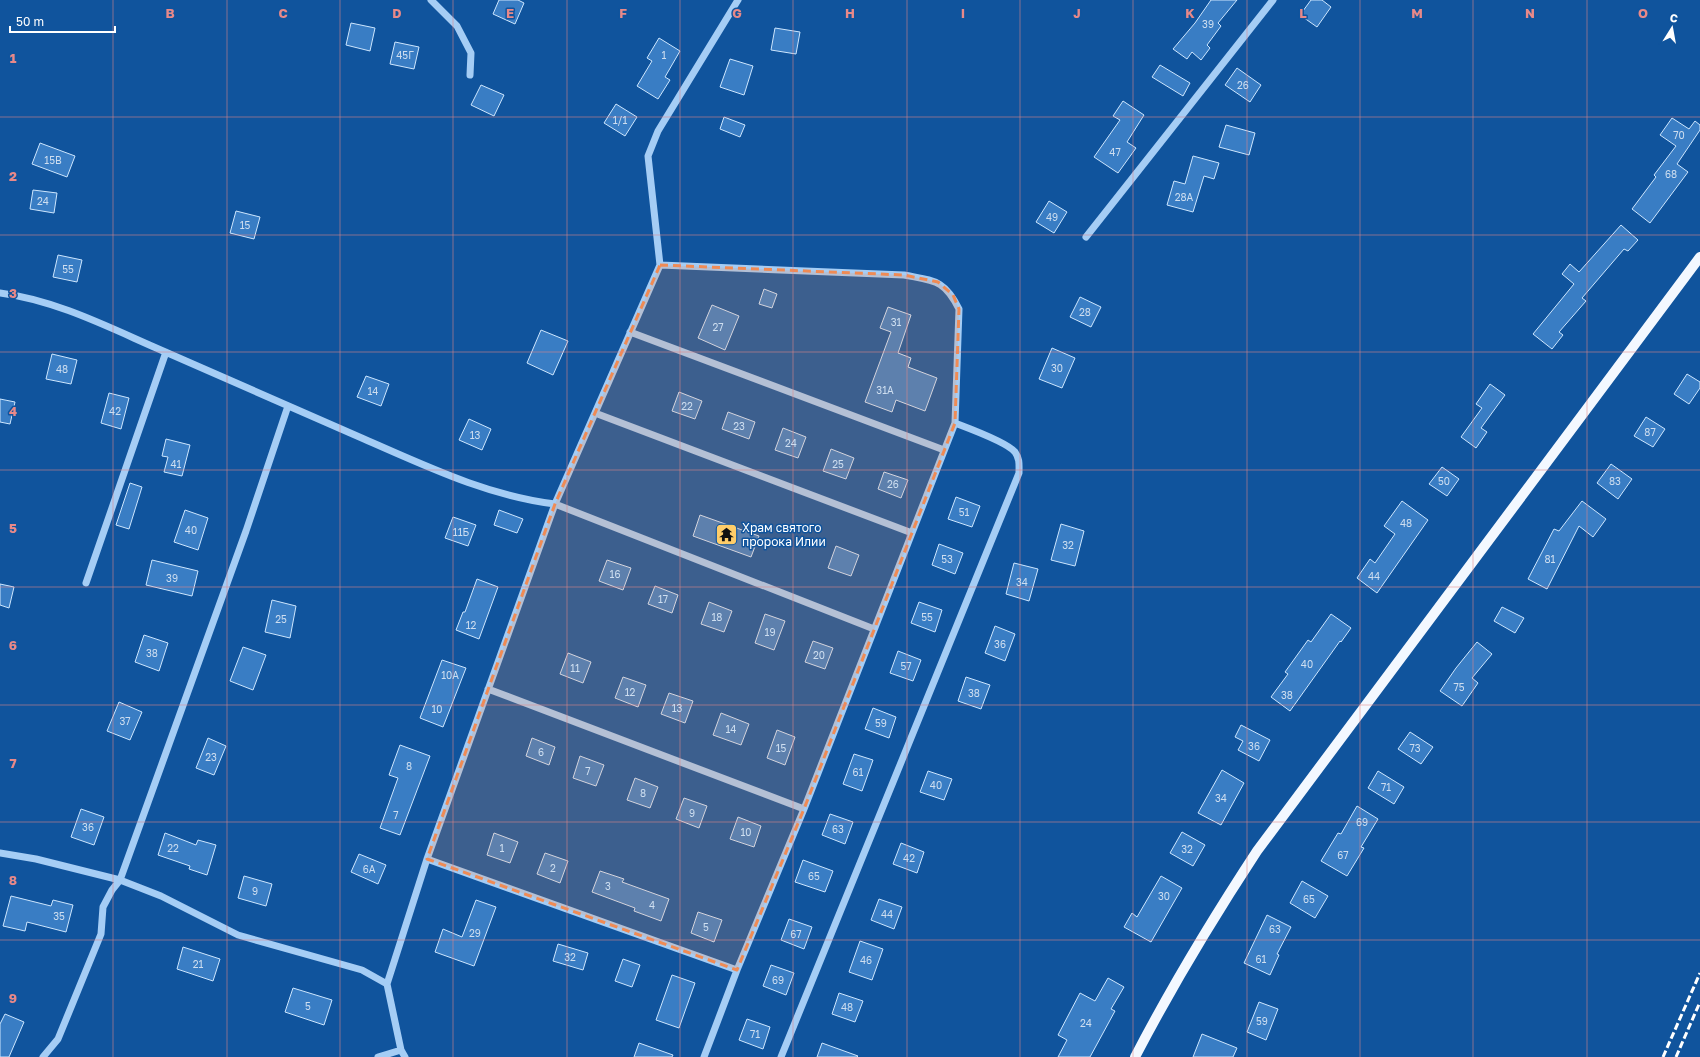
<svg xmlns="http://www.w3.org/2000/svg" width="1700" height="1057" viewBox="0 0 1700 1057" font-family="'Golos Text',sans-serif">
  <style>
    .building { fill: #397dc4; stroke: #cde6fe }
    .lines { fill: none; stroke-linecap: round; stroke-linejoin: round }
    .minor { stroke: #a5cdf5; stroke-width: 7 }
    .major { stroke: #f3f8ff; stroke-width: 10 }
    .rail { stroke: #fff; stroke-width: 3; stroke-dasharray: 7 3; stroke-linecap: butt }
    .marked { fill: #ef8b55; fill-opacity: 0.2; stroke: #ef8b55; stroke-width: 3; stroke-dasharray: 8 5; stroke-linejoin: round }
    .grid { fill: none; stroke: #e88989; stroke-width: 1; stroke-opacity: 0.55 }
    .labels { text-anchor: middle; stroke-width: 3; stroke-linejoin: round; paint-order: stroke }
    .number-label { font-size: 10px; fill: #cedef0 }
    .poi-label { font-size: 12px; fill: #fff; stroke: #10549d; text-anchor: start }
    .grid-label { font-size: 13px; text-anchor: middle; font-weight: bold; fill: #e88989; stroke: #10549d; stroke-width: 3; stroke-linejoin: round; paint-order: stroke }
  </style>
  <rect width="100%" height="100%" fill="#10549d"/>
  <path class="building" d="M499,0H518L524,3L515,24L493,14Z
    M1211,0H1237L1218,23L1221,26L1207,45L1210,48L1201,60L1192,52L1187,59L1173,49L1195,23Z
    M1311,0H1322L1331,7L1317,27L1300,15Z
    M351,23L375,28L370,51L346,45Z
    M775,28L800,32L796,54L771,50Z
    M659,38L680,51L665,77L670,80L658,99L637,86L652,61L647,58Z
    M395,42L419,47L414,69L390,64Z
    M730,59L753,66L744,95L720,87Z
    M1160,65L1190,83L1183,96L1152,77Z
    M1237,68L1261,85L1250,102L1225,85Z
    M481,85L504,95L494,116L471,105Z
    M1123,101L1144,115L1127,142L1136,148L1118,173L1094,157L1120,120L1113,116Z
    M616,104L637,117L625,136L604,123Z
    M724,117L745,125L740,137L720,129Z
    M1672,118L1689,129L1695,121L1700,125V130L1677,164L1688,172L1650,223L1632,209L1656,177L1654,175L1676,146L1660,135Z
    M1226,125L1255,133L1249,155L1219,147Z
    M40,143L75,156L67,177L32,164Z
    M1193,156L1219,163L1214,179L1204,176L1193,212L1167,205L1174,181L1185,184Z
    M33,190L57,193L54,213L30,209Z
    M1049,201L1067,212L1054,233L1036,222Z
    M236,211L260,217L254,239L230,233Z
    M1621,225L1638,240L1628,251L1624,249L1582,298L1586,301L1559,332L1563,335L1552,349L1533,334L1574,284L1562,274L1570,264L1579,272Z
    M58,255L82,260L77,282L53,277Z
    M764,289L777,294L772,308L759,304Z
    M1080,297L1101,307L1091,327L1070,317Z
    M712,305L739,316L725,350L698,338Z
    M888,307L911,315L898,353L911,358L908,367L937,378L925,411L896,400L892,412L865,402L891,332L880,328Z
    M541,330L568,341L553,375L527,363Z
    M1052,348L1075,358L1062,388L1039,379Z
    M52,354L77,360L71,384L46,379Z
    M1687,374L1700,382V388L1689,404L1674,394Z
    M366,376L389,384L381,406L357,397Z
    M1490,384L1505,395L1481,428L1487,432L1476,448L1461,437L1482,408L1476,404Z
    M679,392L702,401L695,419L672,411Z
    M109,393L129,398L121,429L101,423Z
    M0,399L15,402L10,424L0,422Z
    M728,412L755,422L749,439L722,429Z
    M1646,417L1665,429L1653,447L1634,436Z
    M469,419L491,429L482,450L459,440Z
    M783,428L806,437L798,458L775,450Z
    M166,439L190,445L182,476L164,472L168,457L162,456Z
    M831,449L854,458L846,479L823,471Z
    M1611,464L1632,479L1618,499L1597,483Z
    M1442,467L1459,479L1447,496L1429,484Z
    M884,472L908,480L901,498L878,489Z
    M130,483L142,487L129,529L116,525Z
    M956,497L980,506L972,527L948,519Z
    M1402,501L1428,520L1377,593L1357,578L1370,559L1375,563L1395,534L1384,526Z
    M1582,501L1606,519L1593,537L1579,526L1547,589L1528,579L1554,529L1559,531Z
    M185,510L208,518L198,550L174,542Z
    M499,510L523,519L517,533L494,525Z
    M700,515L759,536L751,557L693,536Z
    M453,517L476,525L468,546L445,538Z
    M1061,524L1084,531L1075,566L1051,560Z
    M939,544L963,553L955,574L932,565Z
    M836,546L859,555L851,576L828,568Z
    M152,560L198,571L192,596L146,585Z
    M607,560L631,568L623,590L599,581Z
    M1014,563L1038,569L1029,601L1006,594Z
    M477,579L498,587L479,639L456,630L463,612H465Z
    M0,584L14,587L9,608L0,605Z
    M655,586L678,595L672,613L648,604Z
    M272,600L296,606L290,638L265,632Z
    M709,602L732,611L724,632L701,624Z
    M919,602L942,610L935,632L911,623Z
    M1502,607L1524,618L1515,633L1494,621Z
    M765,614L785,621L774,650L755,643Z
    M1331,614L1351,628L1341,642L1340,641L1290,711L1271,697L1288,674L1285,672L1308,640L1311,642Z
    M995,626L1015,634L1005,661L985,653Z
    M144,635L168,643L159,671L135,662Z
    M813,641L833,648L825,669L805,662Z
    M1477,642L1492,654L1472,678L1478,683L1462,706L1440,691L1456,668Z
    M243,647L266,655L253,690L230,681Z
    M898,651L921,660L913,681L890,673Z
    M568,653L591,662L583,683L560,674Z
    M442,660L466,668L443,727L420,718Z
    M623,677L646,685L638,707L615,698Z
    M966,677L990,685L981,709L958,701Z
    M669,693L693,701L685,723L661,714Z
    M119,702L142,712L130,740L107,731Z
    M873,708L896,717L889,738L865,729Z
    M721,713L749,724L741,745L713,735Z
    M1241,725L1270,740L1259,761L1238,750L1243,741L1235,737Z
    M777,730L795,737L785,765L767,758Z
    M1410,732L1433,747L1421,764L1398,749Z
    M208,738L226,746L214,775L196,768Z
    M532,738L555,747L549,765L526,756Z
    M400,745L430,756L400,835L380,828L398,778L389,775Z
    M854,754L873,760L862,791L843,784Z
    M580,756L604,765L596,786L573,778Z
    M1222,770L1244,783L1221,825L1198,813Z
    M928,771L952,779L944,800L920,792Z
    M1378,771L1404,787L1394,804L1368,788Z
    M635,778L658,787L650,808L627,800Z
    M684,798L707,806L699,828L676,819Z
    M1357,806L1378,819L1361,847L1364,848L1347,876L1321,861L1338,833L1341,834Z
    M81,809L104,817L94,845L71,837Z
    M830,814L853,822L845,844L822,835Z
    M738,817L761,826L754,847L730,839Z
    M1182,832L1205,845L1193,866L1170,853Z
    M165,833L196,845L198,840L216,845L207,875L189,869L190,866L158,855Z
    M494,833L518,842L510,863L487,855Z
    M901,843L924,852L917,873L893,864Z
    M545,853L568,861L560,883L537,874Z
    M359,854L386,865L378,884L351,872Z
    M803,860L833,871L825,892L795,882Z
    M600,871L624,879L622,882L669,899L661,921L634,911L635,908L592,892Z
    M244,876L272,884L266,906L238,898Z
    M1161,876L1182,888L1151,942L1124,927L1132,913L1137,917Z
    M1302,881L1328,896L1315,918L1290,903Z
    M11,896L51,906L53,900L73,905L66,932L27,922L25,931L3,926Z
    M879,899L902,907L894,929L871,920Z
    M476,900L496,907L474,966L435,952L443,929L462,937Z
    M698,912L722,920L714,942L691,933Z
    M1267,915L1291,927L1277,954L1279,955L1270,975L1244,963Z
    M789,919L812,927L804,949L781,940Z
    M860,941L883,949L872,980L849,972Z
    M558,944L588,953L583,970L553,961Z
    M183,947L220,959L213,981L177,969Z
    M623,959L640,965L632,987L615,981Z
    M771,965L794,973L786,995L763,986Z
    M672,975L695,983L679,1028L656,1020Z
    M1108,978L1124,987L1111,1009L1115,1011L1090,1057H1058L1067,1040L1058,1035L1080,993L1095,1001Z
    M293,988L332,1000L324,1025L285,1012Z
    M839,993L863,1001L855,1022L832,1014Z
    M1259,1002L1278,1009L1266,1040L1247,1032Z
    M5,1014L24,1022L9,1057H0V1024Z
    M747,1019L770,1027L763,1049L739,1040Z
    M1202,1034L1237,1048L1233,1057H1193Z
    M639,1043L673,1055L672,1057H634Z
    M822,1043L858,1056L857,1057H817Z"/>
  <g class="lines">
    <path class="minor" d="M431,0L457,26L471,53L470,75
      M1086,237L1273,0
      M660,265L904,275C934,281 944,279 959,309L955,423L804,809L737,970L704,1057
      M0,293C54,300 104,325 154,347C224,378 294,409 364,439C426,466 488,496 555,504L874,629
      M630,332L944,450
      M595,413L912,533
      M86,583L166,352
      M488,689L804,809
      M0,853L36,859L120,880L161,896L238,935L362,970L387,984
      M427,859L737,970
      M43,1057L58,1039L101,934L103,907L112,890L120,880L246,531L288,406
      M378,1057L401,1050
      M405,1057L401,1050L387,984L427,859L555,504L660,265L648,156L658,131L738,0
      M781,1057L1019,473C1019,465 1020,459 1015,452C1007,442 968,428 955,423"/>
    <path class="major" d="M1135,1057C1172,986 1213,918 1257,851L1700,257"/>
    <path class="rail" d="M1663,1057L1700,973
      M1676,1057L1700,1002"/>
  </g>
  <path class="marked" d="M660,265L904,275L938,282L953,295L959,309L955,423L804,809L737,970L427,859L555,504Z"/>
  <path class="grid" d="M113,0V1057M227,0V1057M340,0V1057M453,0V1057M567,0V1057M680,0V1057M793,0V1057M907,0V1057M1020,0V1057M1133,0V1057M1247,0V1057M1360,0V1057M1473,0V1057M1587,0V1057M0,117H1700M0,235H1700M0,352H1700M0,470H1700M0,587H1700M0,705H1700M0,822H1700M0,940H1700"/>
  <defs>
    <symbol id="temple-square" viewBox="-11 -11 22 22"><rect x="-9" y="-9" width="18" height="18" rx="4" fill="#ffcd69" stroke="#10549d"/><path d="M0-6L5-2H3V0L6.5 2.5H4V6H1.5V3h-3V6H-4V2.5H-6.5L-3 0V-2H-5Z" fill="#111"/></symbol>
  </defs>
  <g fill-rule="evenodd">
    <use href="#temple-square" x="714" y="522" width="25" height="25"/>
  </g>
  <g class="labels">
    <g class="number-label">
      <text x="1208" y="28">39</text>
      <text x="405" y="59">45Г</text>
      <text x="664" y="59">1</text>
      <text x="1243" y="89">26</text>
      <text x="620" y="124">1/1</text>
      <text x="1679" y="139">70</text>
      <text x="1115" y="156">47</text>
      <text x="53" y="164">15В</text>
      <text x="1671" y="178">68</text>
      <text x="1184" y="201">28А</text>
      <text x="43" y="205">24</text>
      <text x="1052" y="221">49</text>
      <text x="245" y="229">15</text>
      <text x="68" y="273">55</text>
      <text x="1085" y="316">28</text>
      <text x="896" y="326">31</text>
      <text x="718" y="331">27</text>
      <text x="1057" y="372">30</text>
      <text x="62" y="373">48</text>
      <text x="885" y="394">31А</text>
      <text x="373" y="395">14</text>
      <text x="687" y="410">22</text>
      <text x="115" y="415">42</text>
      <text x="739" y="430">23</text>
      <text x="1650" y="436">87</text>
      <text x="475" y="439">13</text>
      <text x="791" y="447">24</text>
      <text x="176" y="468">41</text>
      <text x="838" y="468">25</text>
      <text x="1444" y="485">50</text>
      <text x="1615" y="485">83</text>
      <text x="893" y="488">26</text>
      <text x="964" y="516">51</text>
      <text x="1406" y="527">48</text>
      <text x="191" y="534">40</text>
      <text x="461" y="536">11Б</text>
      <text x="1068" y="549">32</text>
      <text x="947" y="563">53</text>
      <text x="1550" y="563">81</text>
      <text x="615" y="578">16</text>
      <text x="1374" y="580">44</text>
      <text x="172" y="582">39</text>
      <text x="1022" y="586">34</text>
      <text x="663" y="603">17</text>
      <text x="717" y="621">18</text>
      <text x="927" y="621">55</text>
      <text x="281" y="623">25</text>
      <text x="471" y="629">12</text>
      <text x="770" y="636">19</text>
      <text x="1000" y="648">36</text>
      <text x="152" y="657">38</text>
      <text x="819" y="659">20</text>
      <text x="1307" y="668">40</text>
      <text x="906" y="670">57</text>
      <text x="575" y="672">11</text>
      <text x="450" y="679">10А</text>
      <text x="1459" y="691">75</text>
      <text x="630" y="696">12</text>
      <text x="974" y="697">38</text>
      <text x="1287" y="699">38</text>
      <text x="677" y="712">13</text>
      <text x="437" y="713">10</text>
      <text x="125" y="725">37</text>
      <text x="881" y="727">59</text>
      <text x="731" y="733">14</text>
      <text x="1254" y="750">36</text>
      <text x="781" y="752">15</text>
      <text x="1415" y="752">73</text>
      <text x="541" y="756">6</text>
      <text x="211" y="761">23</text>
      <text x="409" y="770">8</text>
      <text x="588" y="775">7</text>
      <text x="858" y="776">61</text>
      <text x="936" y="789">40</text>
      <text x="1386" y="791">71</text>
      <text x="643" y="797">8</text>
      <text x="1221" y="802">34</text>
      <text x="692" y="817">9</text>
      <text x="396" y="819">7</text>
      <text x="1362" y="826">69</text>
      <text x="88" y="831">36</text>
      <text x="838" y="833">63</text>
      <text x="746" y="836">10</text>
      <text x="173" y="852">22</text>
      <text x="502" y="852">1</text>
      <text x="1187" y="853">32</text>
      <text x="1343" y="859">67</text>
      <text x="909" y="862">42</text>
      <text x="553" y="872">2</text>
      <text x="369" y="873">6А</text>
      <text x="814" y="880">65</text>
      <text x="608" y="890">3</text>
      <text x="255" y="895">9</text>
      <text x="1164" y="900">30</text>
      <text x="1309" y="903">65</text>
      <text x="652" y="909">4</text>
      <text x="887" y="918">44</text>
      <text x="59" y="920">35</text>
      <text x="706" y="931">5</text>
      <text x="1275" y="933">63</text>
      <text x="475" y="937">29</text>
      <text x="796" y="938">67</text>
      <text x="570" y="961">32</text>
      <text x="1261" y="963">61</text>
      <text x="866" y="964">46</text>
      <text x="198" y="968">21</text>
      <text x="778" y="984">69</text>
      <text x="308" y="1010">5</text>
      <text x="847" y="1011">48</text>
      <text x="1262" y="1025">59</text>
      <text x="1086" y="1027">24</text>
      <text x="755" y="1038">71</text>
    </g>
    <g class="poi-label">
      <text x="742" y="532">Храм святого<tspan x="742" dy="14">пророка Илии</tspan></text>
    </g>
  </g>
  <g class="grid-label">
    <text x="170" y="18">B</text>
    <text x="283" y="18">C</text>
    <text x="397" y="18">D</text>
    <text x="510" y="18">E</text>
    <text x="623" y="18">F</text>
    <text x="737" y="18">G</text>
    <text x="850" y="18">H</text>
    <text x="963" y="18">I</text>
    <text x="1077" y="18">J</text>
    <text x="1190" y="18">K</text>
    <text x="1303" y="18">L</text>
    <text x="1417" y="18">M</text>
    <text x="1530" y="18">N</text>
    <text x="1643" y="18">O</text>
    <text x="13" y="63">1</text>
    <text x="13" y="181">2</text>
    <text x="13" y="298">3</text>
    <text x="13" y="416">4</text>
    <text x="13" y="533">5</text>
    <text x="13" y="650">6</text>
    <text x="13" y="768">7</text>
    <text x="13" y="885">8</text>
    <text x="13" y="1003">9</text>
  </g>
  <g transform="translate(1672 28) rotate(11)" stroke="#10549d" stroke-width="3" paint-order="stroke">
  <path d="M0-3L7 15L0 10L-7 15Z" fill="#ffffff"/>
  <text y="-6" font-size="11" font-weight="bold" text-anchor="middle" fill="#ffffff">С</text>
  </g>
  <path d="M10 26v6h105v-6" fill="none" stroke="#ffffff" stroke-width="2"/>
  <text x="16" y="26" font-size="12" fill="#ffffff" stroke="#10549d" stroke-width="3" paint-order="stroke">50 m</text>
</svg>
